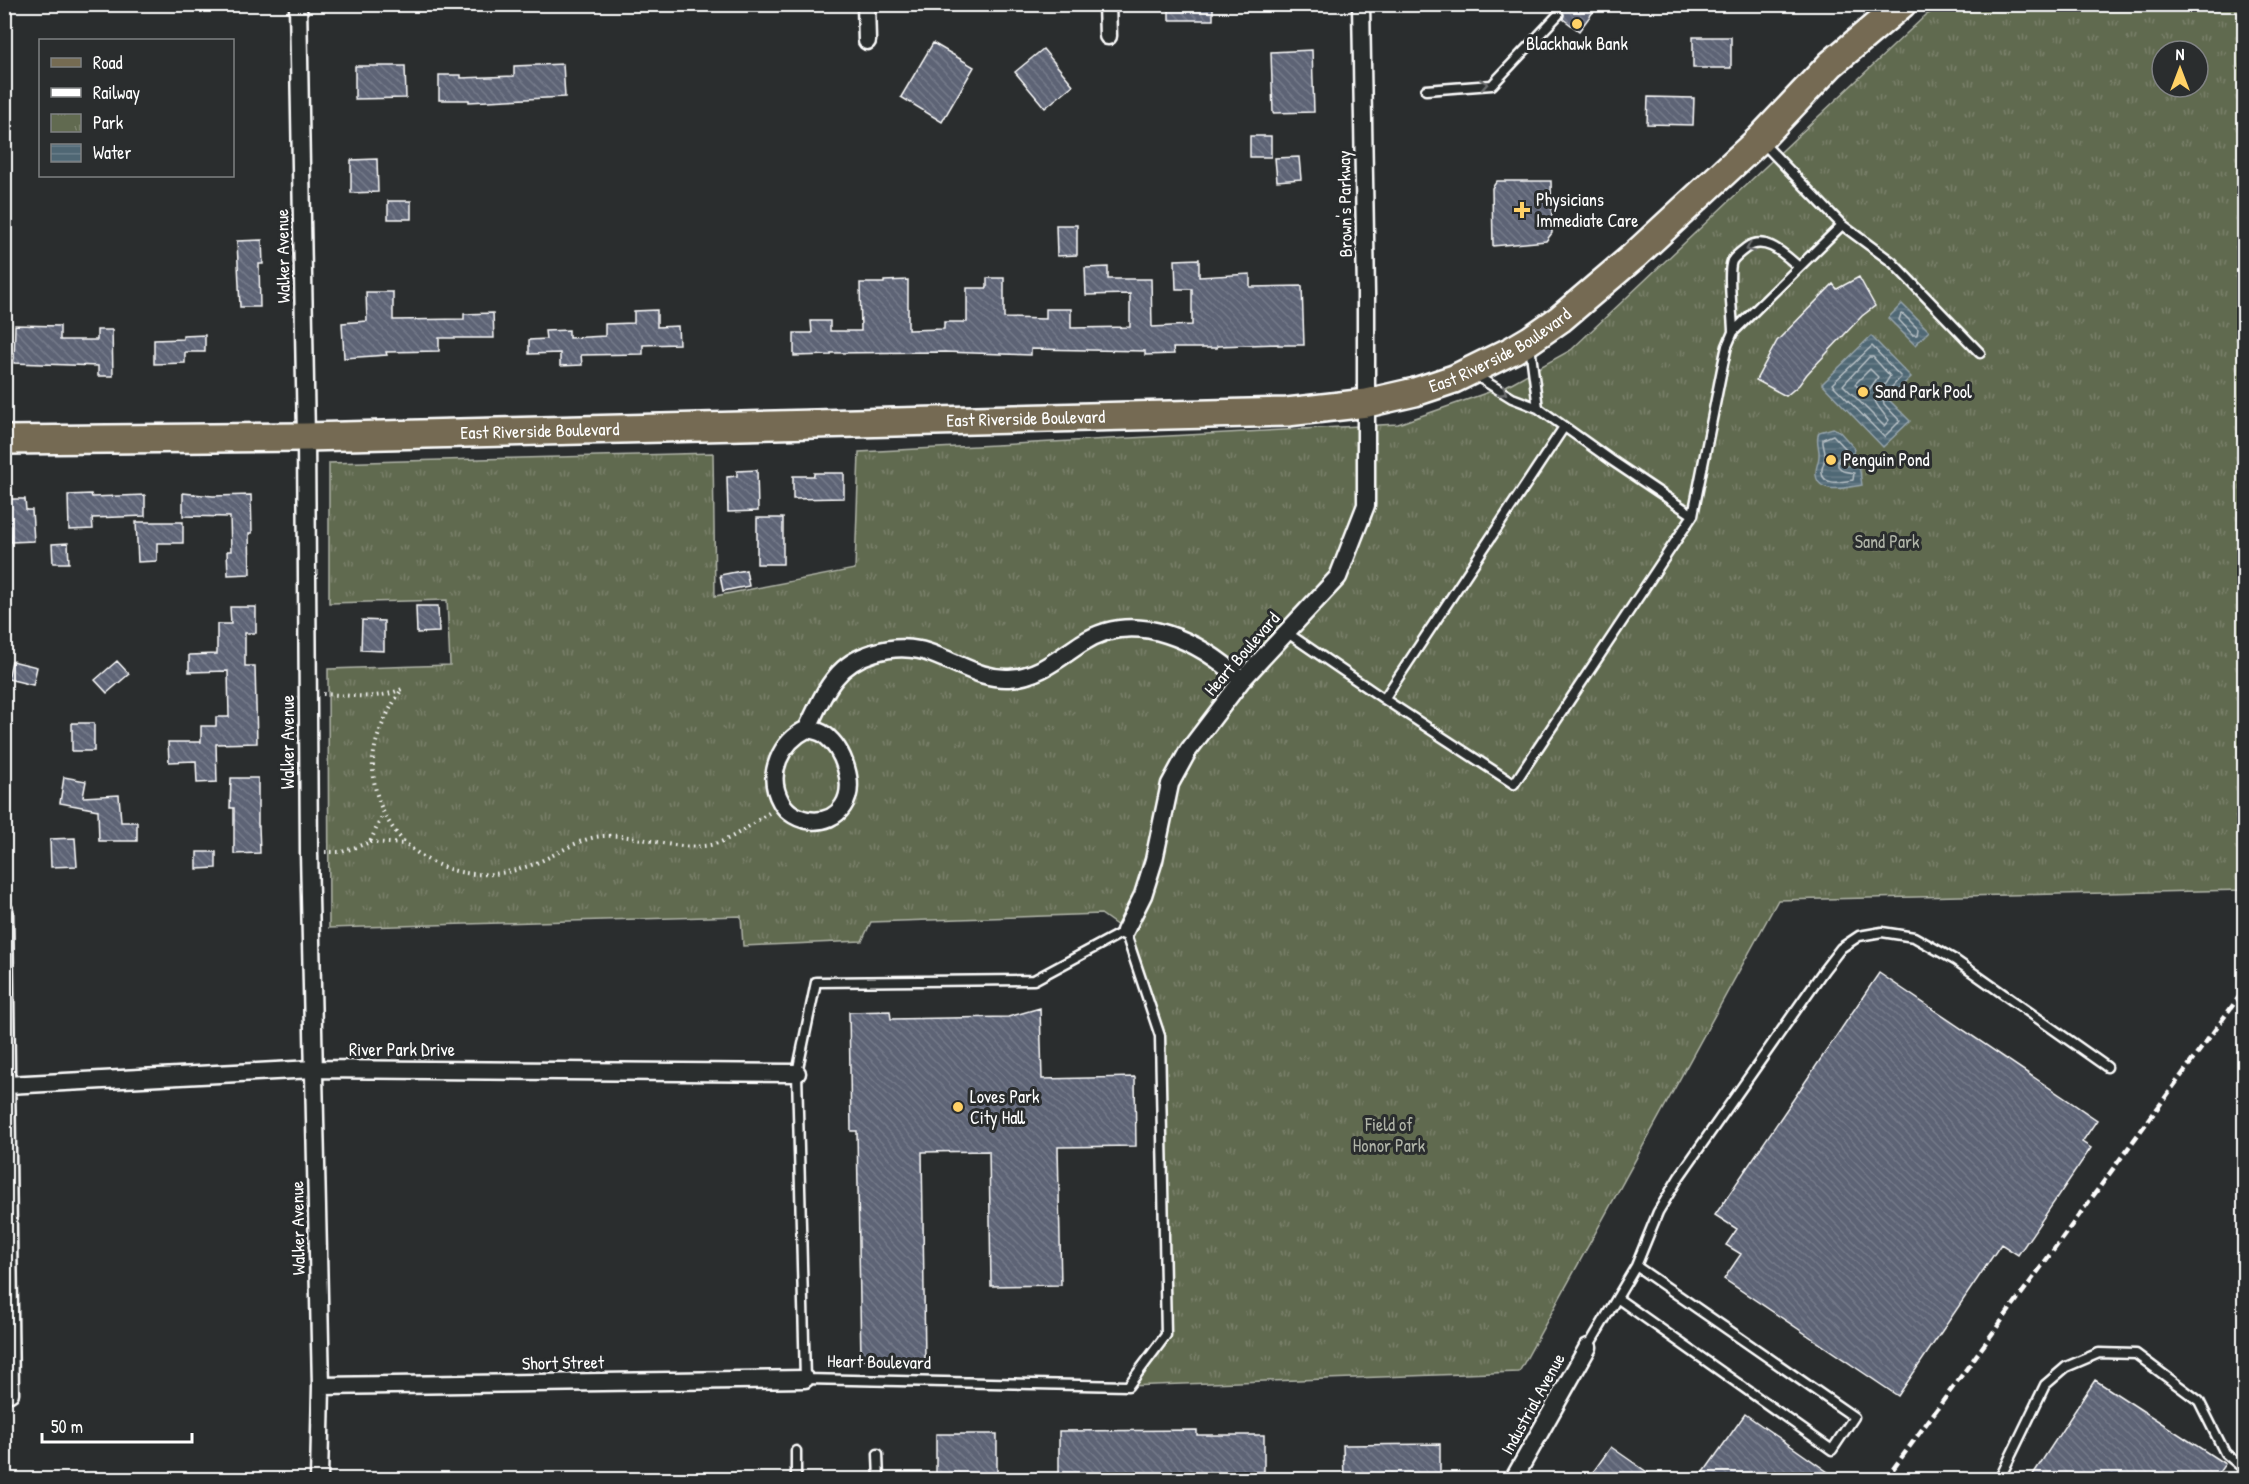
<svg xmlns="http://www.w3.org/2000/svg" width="2249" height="1484" viewBox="0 0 2249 1484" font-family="'Patrick Hand',sans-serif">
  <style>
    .park { fill: url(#park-tufts); stroke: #b0b4a8; stroke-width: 1.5; fill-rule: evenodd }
    .water { fill: url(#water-rules); stroke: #95a4ac; stroke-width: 1.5 }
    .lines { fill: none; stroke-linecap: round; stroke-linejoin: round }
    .shore { stroke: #b9c2c7; stroke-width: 1.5 }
    .building { fill: url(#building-back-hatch); stroke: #fff; stroke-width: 1.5 }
    .lane-casing { stroke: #fff; stroke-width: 13 }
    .street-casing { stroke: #fff; stroke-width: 21 }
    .primary-casing { stroke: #fff; stroke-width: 32 }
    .path { stroke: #fff; stroke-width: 4; stroke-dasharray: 1.5 4.5; stroke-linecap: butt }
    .lane { stroke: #2a2d2e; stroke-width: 8 }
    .street { stroke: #2a2d2e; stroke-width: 16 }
    .primary { stroke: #756b52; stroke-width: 27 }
    .rail { stroke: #fff; stroke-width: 4.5; stroke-dasharray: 9 4.5; stroke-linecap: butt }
    .oneway { stroke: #6a6c6d }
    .poi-dot { fill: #ffd166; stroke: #2a2d2e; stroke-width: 2 }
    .labels { text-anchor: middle; stroke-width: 6; stroke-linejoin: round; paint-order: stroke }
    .poi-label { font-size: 18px; fill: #fff; stroke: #2a2d2e; text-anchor: start }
    .street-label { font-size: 18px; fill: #fff; stroke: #2a2d2e }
    .park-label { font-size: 18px; fill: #b0b4a8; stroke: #2a2d2e }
  </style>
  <defs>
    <pattern id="park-tufts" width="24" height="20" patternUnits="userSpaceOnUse" patternTransform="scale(1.5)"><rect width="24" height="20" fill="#616a50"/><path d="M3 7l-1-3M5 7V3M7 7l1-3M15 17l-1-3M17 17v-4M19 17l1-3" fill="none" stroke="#79806a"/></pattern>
    <pattern id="water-rules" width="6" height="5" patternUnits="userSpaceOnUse" patternTransform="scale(1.5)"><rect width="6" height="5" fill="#4f6774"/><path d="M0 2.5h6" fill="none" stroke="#697e89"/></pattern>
    <pattern id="building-back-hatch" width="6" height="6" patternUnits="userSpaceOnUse" patternTransform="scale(1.5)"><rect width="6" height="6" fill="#5d6375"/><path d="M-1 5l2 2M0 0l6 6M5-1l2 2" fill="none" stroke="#757a8a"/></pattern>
  </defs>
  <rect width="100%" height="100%" fill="#2a2d2e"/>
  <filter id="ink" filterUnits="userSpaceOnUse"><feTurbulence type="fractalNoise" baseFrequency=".0167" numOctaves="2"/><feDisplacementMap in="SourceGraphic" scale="12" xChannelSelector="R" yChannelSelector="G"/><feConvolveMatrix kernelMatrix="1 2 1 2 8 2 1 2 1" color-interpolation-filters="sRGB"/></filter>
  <g filter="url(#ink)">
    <path class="park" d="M1944,5H2244V890L1778,900L1519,1372L1128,1386L1166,1335L1160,1036L1125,931L1101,914L871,922L862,941L743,946L741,916L329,928L328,669L450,665L447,600L329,603V463L713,453L715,596L855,569L859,452L1398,424L1506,386L1571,350L1926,15ZM2162,51H2198V87H2162Z"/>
    <path class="water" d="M1902,304L1929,331L1915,345L1888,318Z
      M1871,336L1911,377L1888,399L1910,421L1883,447L1822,384Z
      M1833,428L1839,431L1855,449L1854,452L1846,458L1843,463L1846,466L1859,465L1862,485C1849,487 1819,496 1816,475C1815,468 1819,462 1819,456C1820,447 1815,442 1819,432Z"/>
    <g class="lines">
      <path class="shore" d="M1901,314L1904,315L1918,329L1917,335H1913L1899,320Z
        M1872,346L1901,377L1883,397L1884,404L1900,421L1884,437L1832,384Z
        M1869,357H1873L1890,376C1877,401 1864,391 1889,420L1884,426L1843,385Z
        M1870,369L1878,377L1867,393L1864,394L1855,384Z
        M1833,435L1846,449L1838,459V466L1843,471L1854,473L1853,480C1842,482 1820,487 1822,469C1823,464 1826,459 1825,454C1825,449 1822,445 1823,439Z"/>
    </g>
    <path class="building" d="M1169,4H1213V20H1169Z
      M1545,4H1599L1579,31L1563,19L1564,14L1562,10L1557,9L1553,11Z
      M1693,37H1731V68H1693Z
      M933,43L974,67L942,122L901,97Z
      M1043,49L1073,85L1045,108L1015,72Z
      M1312,50L1314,112L1273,113L1271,52Z
      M563,64L565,97L469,102V100H439V75H461V78L514,76V66Z
      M355,66H405L406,98L355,99Z
      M1648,97L1694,98L1693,125L1647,124Z
      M1250,136H1271V157H1250Z
      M1299,157L1301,179L1277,181L1275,158Z
      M377,159L378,192L351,193V160Z
      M1497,181H1551L1552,233L1546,241L1493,246L1492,188Z
      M388,201H411V219H388Z
      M1056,225H1077V255L1057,256Z
      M262,240L263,264H259L260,307H240L237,241Z
      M1199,259V277L1250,274V287L1302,286L1304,345H1278V344L1217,346V348H1173L1174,354L1145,355V351L1031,349V355L944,352L831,353V355L794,356V333H812L811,321H830V331H861L860,283H884V281L908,280V330L944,329V322H967V288H987V278H1004V318L1046,319V309H1071V328L1130,327V294L1086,295L1085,268L1108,267V279H1151L1152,327L1192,325V289H1176L1175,260Z
      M1859,277L1875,306L1862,316L1807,374L1799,385L1786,396L1756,380L1777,341L1833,284L1837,289Z
      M366,292H393V320L464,319V314L493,313L494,338H439V351L386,352L387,355L344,358L342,323L367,321Z
      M657,310V327L678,326L679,344L643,345V354L581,355L582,365L560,366V353L529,354V340L546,339L545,331L569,330V338L605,336V324L634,323V311Z
      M15,325L60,326V340H97V330H112L113,376H98V366L14,363Z
      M205,335V352H185V363L154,364V340L183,339V336Z
      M757,470L758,511L728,512L727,477L737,476V471Z
      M814,473H844V498L793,499V476H814Z
      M183,493L213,496L251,495L252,533H249L250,574L228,575L227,551H231L230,517L183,516Z
      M91,494L92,497L145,495V516L92,518L93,529L69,530L68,495Z
      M4,499H25L26,510H32L34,541L11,542L10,522H4Z
      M757,518H783V564H757Z
      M136,522H183V543H157V561L138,562Z
      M68,543L69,563H53L52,544Z
      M746,570L749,586L723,591L720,575Z
      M416,606H438L439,632L417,633Z
      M230,607H256V633H245V666H255L257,743L216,744L217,782L197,783L196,761L169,762L168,742H201V726H216V717H229L228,671L189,672V655L217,654V624H231Z
      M362,620L384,621V651L361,650Z
      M12,661L37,667L33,685L8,679Z
      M117,661L129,674L107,693L95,680Z
      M72,723H94V751H72Z
      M64,777L86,781L83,797L119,795L121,822H137V841H99L98,810L60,803Z
      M231,778H258V826H259L260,853L234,854V808H230Z
      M75,838L77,866L51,867L50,839Z
      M197,852H216V868L197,869Z
      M1879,973L2097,1120L2082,1142L2091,1148L2018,1255L2001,1244L1898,1396L1724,1279L1741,1254L1726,1245L1737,1229L1715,1215Z
      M1040,1008L1042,1079L1135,1077L1136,1146L1058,1147L1061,1285L991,1286L989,1151L922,1152L925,1359L861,1360L857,1131H851L849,1012L890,1011L891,1019L1008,1017Z
      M2095,1380L2225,1464L2214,1479H2030Z
      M1745,1414L1838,1479H1699Z
      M1197,1430V1435H1264V1472H1254V1479L1059,1477V1431Z
      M936,1434H997V1479H936Z
      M1440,1444V1479H1344L1343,1445Z
      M1611,1447L1657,1479H1588Z"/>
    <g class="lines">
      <defs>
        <path id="lane" d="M1426,90L1492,85L1558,15
          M1842,225L1892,262L1980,353
          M1733,332C1733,318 1727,272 1732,261C1735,256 1742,251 1746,248C1765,234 1785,255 1799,267
          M1530,346L1538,408
          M1693,515L1723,364L1727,346L1733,332L1842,225L1762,142
          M1286,632L1384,699L1514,784L1693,515L1611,460L1538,408L1512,398L1475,375
          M1384,699L1564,427
          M1125,931L1160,1036L1166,1335L1128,1386L805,1379L797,1073L816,982L1034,980Z
          M1636,1266L1658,1212L1679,1177L1824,970L1841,948L1859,936L1882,932L1914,937L1955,960L2107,1067
          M1588,1347L1636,1266L1854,1417L1832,1450L1617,1298
          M796,1451V1480
          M878,1454L879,1480
          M1023,1479V1480
          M1999,1480L2045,1385L2066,1367L2099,1353L2136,1354L2199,1401L2225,1453L2244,1469"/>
        <path id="street" d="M298,4L306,437L309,852L321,1386L319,1480
          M866,4L867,41
          M1107,4L1108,36
          M807,729C816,711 823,692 836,677C854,654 891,644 919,650C927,651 937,656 945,659C967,668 985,679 1009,678C1038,677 1059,658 1082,643C1136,608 1201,642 1242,680
          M807,729C813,730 820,731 825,735C843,749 857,785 843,806C829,828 793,824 781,802C765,774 781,742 807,729Z
          M4,910L10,1393H4
          M1125,931L1143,895L1154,860L1170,784L1188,751L1242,680L1338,577L1366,505V294L1361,4
          M7,1085L313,1069L797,1073
          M321,1386L805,1379
          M1513,1480L1588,1347"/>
        <g id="primary">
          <path id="s1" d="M4,440L306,437L1287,412L1367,403L1415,392L1454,379L1513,350L1530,340L1560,319L1634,256L1759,140L1831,64L1902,4"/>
        </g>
      </defs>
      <use href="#lane" class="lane-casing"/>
      <use href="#street" class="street-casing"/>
      <use href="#primary" class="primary-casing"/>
      <path class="path" d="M323,694C352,695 375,701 402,689C387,711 371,743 373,770C376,833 430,879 493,874C512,872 529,867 545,859C564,850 583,837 604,836C642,833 680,855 718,843C735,837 753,823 769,813
        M370,842L405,844
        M325,852H342L370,842L383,814"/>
      <use href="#lane" class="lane"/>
      <use href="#street" class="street"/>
      <use href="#primary" class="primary"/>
      <path class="rail" d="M1885,1480L2244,990"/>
    </g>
    <defs><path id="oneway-chevron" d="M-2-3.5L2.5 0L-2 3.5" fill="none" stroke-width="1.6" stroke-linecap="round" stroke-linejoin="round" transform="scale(1.5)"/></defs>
    <g class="oneway">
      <use href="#oneway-chevron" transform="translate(1484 84) rotate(-10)"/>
      <use href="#oneway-chevron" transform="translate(1750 248) rotate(155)"/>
      <use href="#oneway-chevron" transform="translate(1503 392) rotate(32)"/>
    </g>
  </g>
  <g class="poi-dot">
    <circle cx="1577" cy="24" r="6"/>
    <path d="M1519 201h6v6h6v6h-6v6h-6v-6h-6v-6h6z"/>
    <circle cx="1863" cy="392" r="6"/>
    <circle cx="1831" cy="460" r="6"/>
    <circle cx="958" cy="1107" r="6"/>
  </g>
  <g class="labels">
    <g class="poi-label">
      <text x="1577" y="50" text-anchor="middle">Blackhawk Bank</text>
      <text x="1536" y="206">Physicians<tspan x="1536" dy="21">Immediate Care</tspan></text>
      <text x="1875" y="398">Sand Park Pool</text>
      <text x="1843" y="466">Penguin Pond</text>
      <text x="970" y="1103">Loves Park<tspan x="970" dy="21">City Hall</tspan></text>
    </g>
    <g class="street-label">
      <text transform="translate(1345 204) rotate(-91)" y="6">Brown's Parkway</text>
      <text transform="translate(283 256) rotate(-91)" y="6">Walker Avenue</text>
      <text dy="6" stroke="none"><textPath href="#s1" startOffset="1508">East Riverside Boulevard</textPath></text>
      <text dy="6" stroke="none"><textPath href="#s1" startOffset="1022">East Riverside Boulevard</textPath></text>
      <text dy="6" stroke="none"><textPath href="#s1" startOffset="536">East Riverside Boulevard</textPath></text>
      <text transform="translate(1242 654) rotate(-49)" y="6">Heart Boulevard</text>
      <text transform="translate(288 742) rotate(-90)" y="6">Walker Avenue</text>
      <text x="402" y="1056">River Park Drive</text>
      <text transform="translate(298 1228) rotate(-91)" y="6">Walker Avenue</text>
      <text transform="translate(879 1362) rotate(1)" y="6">Heart Boulevard</text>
      <text transform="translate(563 1363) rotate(-1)" y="6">Short Street</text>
      <text transform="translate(1533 1404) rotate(-61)" y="6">Industrial Avenue</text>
    </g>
    <g class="park-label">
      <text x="1887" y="548">Sand Park</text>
      <text x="1389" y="1131">Field of<tspan x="1389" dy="21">Honor Park</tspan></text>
    </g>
  </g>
  <rect width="2249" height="1484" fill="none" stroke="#2a2d2e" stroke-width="24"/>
  <rect x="12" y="12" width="2225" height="1460" fill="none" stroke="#fff" stroke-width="2" filter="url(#ink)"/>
  <rect x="39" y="39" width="195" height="138" fill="#2a2d2e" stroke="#7f8182" stroke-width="1.5"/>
  <rect x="51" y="58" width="30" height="9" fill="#756b52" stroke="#7f8182" stroke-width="1.5"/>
  <text x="93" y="69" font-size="18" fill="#ffffff">Road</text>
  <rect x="51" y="88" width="30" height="9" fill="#ffffff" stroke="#7f8182" stroke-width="1.5"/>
  <text x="93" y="99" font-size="18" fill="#ffffff">Railway</text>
  <rect x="51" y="114" width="30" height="18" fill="url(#park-tufts)" stroke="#7f8182" stroke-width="1.5"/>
  <text x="93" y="129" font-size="18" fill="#ffffff">Park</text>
  <rect x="51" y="144" width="30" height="18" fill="url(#water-rules)" stroke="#7f8182" stroke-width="1.5"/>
  <text x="93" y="159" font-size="18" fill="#ffffff">Water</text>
  <g transform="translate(2180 69)"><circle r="28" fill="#2a2d2e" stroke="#7f8182" stroke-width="1.5"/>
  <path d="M0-4.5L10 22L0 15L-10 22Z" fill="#ffd166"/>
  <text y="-9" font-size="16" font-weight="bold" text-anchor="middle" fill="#ffffff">N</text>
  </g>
  <path d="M42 1433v9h150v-9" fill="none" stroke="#ffffff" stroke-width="3"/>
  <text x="51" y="1433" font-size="18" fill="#ffffff" stroke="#2a2d2e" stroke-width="4.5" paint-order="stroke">50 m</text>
</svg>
